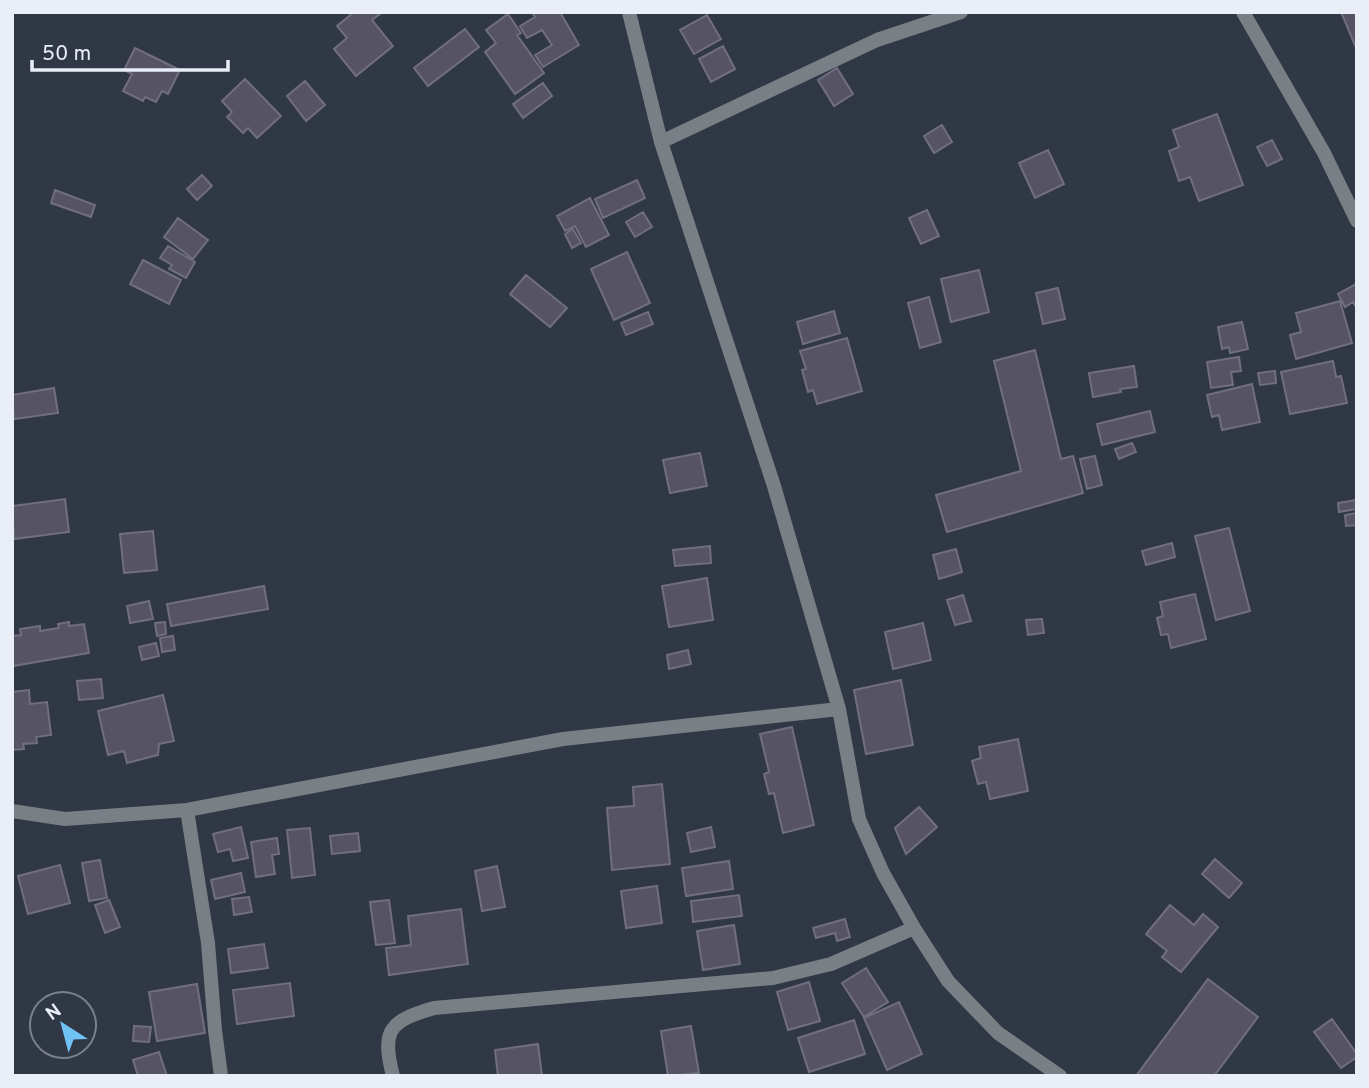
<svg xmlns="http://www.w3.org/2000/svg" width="1369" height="1088" viewBox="0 0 1369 1088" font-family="Overpass,sans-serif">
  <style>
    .building { fill: #565364; stroke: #706e7f; stroke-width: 2 }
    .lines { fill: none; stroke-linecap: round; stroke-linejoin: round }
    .minor { stroke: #797f85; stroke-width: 14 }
  </style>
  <rect width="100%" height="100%" fill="#303745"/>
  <path class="building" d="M354,12H379L380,14L372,20L393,46L356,76L334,49L347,38L337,26Z
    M532,12H560L579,45L543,67L535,55L552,45L542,30L527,38L520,26L535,17Z
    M1341,12H1357V50Z
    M508,14L521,33L517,35L544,73L515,94L485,52L496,43L486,30Z
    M707,15L721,39L694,54L680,30Z
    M465,29L479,47L428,86L414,68Z
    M723,46L735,69L711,82L699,59Z
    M135,48L180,70L168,94L162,91L156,102L145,97L143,101L123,91L132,74L124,70Z
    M837,68L853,94L834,106L818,80Z
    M245,79L281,116L257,138L248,128L243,133L227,117L232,112L222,101Z
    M305,81L325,105L306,121L287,96Z
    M543,83L552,96L523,118L513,104Z
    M1217,114L1243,185L1199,201L1190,177L1179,181L1169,151L1179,147L1173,130Z
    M942,125L952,142L934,153L924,136Z
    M1272,140L1282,159L1267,166L1257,147Z
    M1048,150L1064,184L1035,198L1019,163Z
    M202,175L212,186L197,200L187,189Z
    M637,180L645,198L603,218L595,199Z
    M55,190L95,205L91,217L51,203Z
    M590,198L609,235L586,247L575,226L565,231L557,216Z
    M927,210L939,236L921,244L909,218Z
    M643,212L652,227L635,237L626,222Z
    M178,218L208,240L193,259L164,237Z
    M573,229L581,243L572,248L565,234Z
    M168,246L195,262L186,278L169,269L172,265L160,258Z
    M627,252L650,303L614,320L591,269Z
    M143,260L181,280L169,304L130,284Z
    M979,270L989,312L951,322L941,279Z
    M526,275L567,308L550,327L510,294Z
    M1356,284L1357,285V309L1353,302L1345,307L1338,294Z
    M1058,288L1065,319L1043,324L1036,293Z
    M929,297L941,342L920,348L908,303Z
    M1340,301L1352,343L1296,359L1290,335L1301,332L1296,313Z
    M834,311L840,333L803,344L797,322Z
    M648,312L653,324L626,335L621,323Z
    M1242,322L1248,349L1230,353L1229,347L1222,349L1218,327Z
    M847,338L862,391L817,404L813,390L808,392L802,370L806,369L800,351Z
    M1035,350L1061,459L1073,456L1083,493L947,532L936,495L1021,471L994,361Z
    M1239,357L1241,371L1231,372L1233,385L1211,388L1207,362Z
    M1333,361L1336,377L1341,376L1347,403L1290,414L1281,372Z
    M1134,366L1137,387L1120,389L1121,392L1093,397L1089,373Z
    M1275,371L1276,383L1260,385L1258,373Z
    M1252,384L1260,422L1222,430L1219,415L1212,417L1207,395Z
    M54,388L58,413L14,419L12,395Z
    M1150,411L1155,432L1102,445L1097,424Z
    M1132,443L1136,452L1119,459L1115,449Z
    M700,453L707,486L670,493L663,460Z
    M1095,456L1102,485L1087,489L1080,459Z
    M65,499L69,532L14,539L12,506Z
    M1356,500L1357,509L1339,512L1338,503Z
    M1357,513V525L1346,526L1345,515Z
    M1229,528L1250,611L1216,620L1195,536Z
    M153,531L157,570L124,573L120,534Z
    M1172,543L1175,557L1146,565L1142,551Z
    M710,546L711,563L675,566L673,550Z
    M956,549L962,572L939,579L933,555Z
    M707,578L713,620L669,627L662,586Z
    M264,586L268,609L171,626L167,604Z
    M1195,594L1206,639L1171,648L1168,634L1161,635L1157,618L1163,616L1160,602Z
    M963,595L971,621L955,625L947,600Z
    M149,601L153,619L130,623L127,606Z
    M1042,619L1044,633L1028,635L1026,620Z
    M69,622V626L84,624L89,653L13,666L12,636L21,635L20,629L40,626V631L59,628L58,624Z
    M165,622L166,634L157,636L155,623Z
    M923,623L931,660L893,669L885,632Z
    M173,636L175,650L162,652L160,638Z
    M156,643L159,656L142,660L139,647Z
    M688,650L691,664L669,669L667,655Z
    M101,679L103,698L79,700L77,681Z
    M901,680L913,745L866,754L854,690Z
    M29,690L30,704L47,702L51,735L36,737L37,743L23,744L24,749L12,750V692Z
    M163,695L174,741L159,744L158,755L127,763L124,751L108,755L98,711Z
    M792,727L814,825L783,833L774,793L769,794L764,774L769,772L760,734Z
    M1018,739L1028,791L990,799L986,782L978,784L972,761L981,758L979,747Z
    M662,784L670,864L612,870L607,808L634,806L633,787Z
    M919,807L937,827L906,854L895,828Z
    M241,827L248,858L233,861L230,849L218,852L213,834Z
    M711,827L715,847L691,852L687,833Z
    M310,828L315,875L292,878L287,830Z
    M358,833L360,851L332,854L330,836Z
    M277,838L279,854L272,855L275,874L256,877L251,842Z
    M1215,859L1242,883L1229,898L1202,874Z
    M100,860L107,898L89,901L82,863Z
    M729,861L733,889L686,896L682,868Z
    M60,865L70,903L28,914L18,876Z
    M497,866L505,907L482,911L475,871Z
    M241,873L245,892L215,899L211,880Z
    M657,886L662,923L626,928L621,891Z
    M739,895L742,916L693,922L691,901Z
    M249,897L252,912L234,915L232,899Z
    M109,900L120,927L105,933L95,905Z
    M389,900L395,943L376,945L370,902Z
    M1170,905L1194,925L1203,914L1218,927L1181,972L1162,957L1167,951L1146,934Z
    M461,909L468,964L389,975L386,948L411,945L408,916Z
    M845,919L850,937L837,941L835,933L816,938L813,928Z
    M734,925L740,964L703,970L697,931Z
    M264,944L268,968L231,973L228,949Z
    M866,968L888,1002L864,1017L842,983Z
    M1208,979L1258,1017L1214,1076H1136Z
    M809,982L820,1021L788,1030L777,992Z
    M290,983L294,1016L237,1024L233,990Z
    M197,984L205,1033L157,1041L149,992Z
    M899,1002L922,1054L887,1070L864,1018Z
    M1332,1019L1357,1054V1057L1341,1068L1314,1032Z
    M854,1020L865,1054L809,1072L798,1038Z
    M134,1026L151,1027L149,1042L133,1041Z
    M691,1026L699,1073L668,1076L661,1031Z
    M538,1044L542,1076H498L495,1050Z
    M159,1052L167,1076H138L133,1060Z"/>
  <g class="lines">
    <path class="minor" d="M629,12L661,142L774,486L839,709L859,819L883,873L914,928L948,981L998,1033L1060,1076
      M1243,12L1324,153L1357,221
      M661,142L877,40L961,12
      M187,810L208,943L215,1030L221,1076
      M12,811L65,819L187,810L563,739L839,709
      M393,1076C381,1029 390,1021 434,1008L773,978L831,964L914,928"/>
  </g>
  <rect width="1369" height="1088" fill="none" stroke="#e9eef7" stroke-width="28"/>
  <g transform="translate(63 1025) rotate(324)"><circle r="33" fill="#303745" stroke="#7a808c" stroke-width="2"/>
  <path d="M0-5L12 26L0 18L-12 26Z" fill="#70c1f4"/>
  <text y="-10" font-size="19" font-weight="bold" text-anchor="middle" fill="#e9eef7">N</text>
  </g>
  <path d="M32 60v10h196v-10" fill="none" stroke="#e9eef7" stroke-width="3.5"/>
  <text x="42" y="60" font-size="21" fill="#e9eef7" stroke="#303745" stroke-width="5" paint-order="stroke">50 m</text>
</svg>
